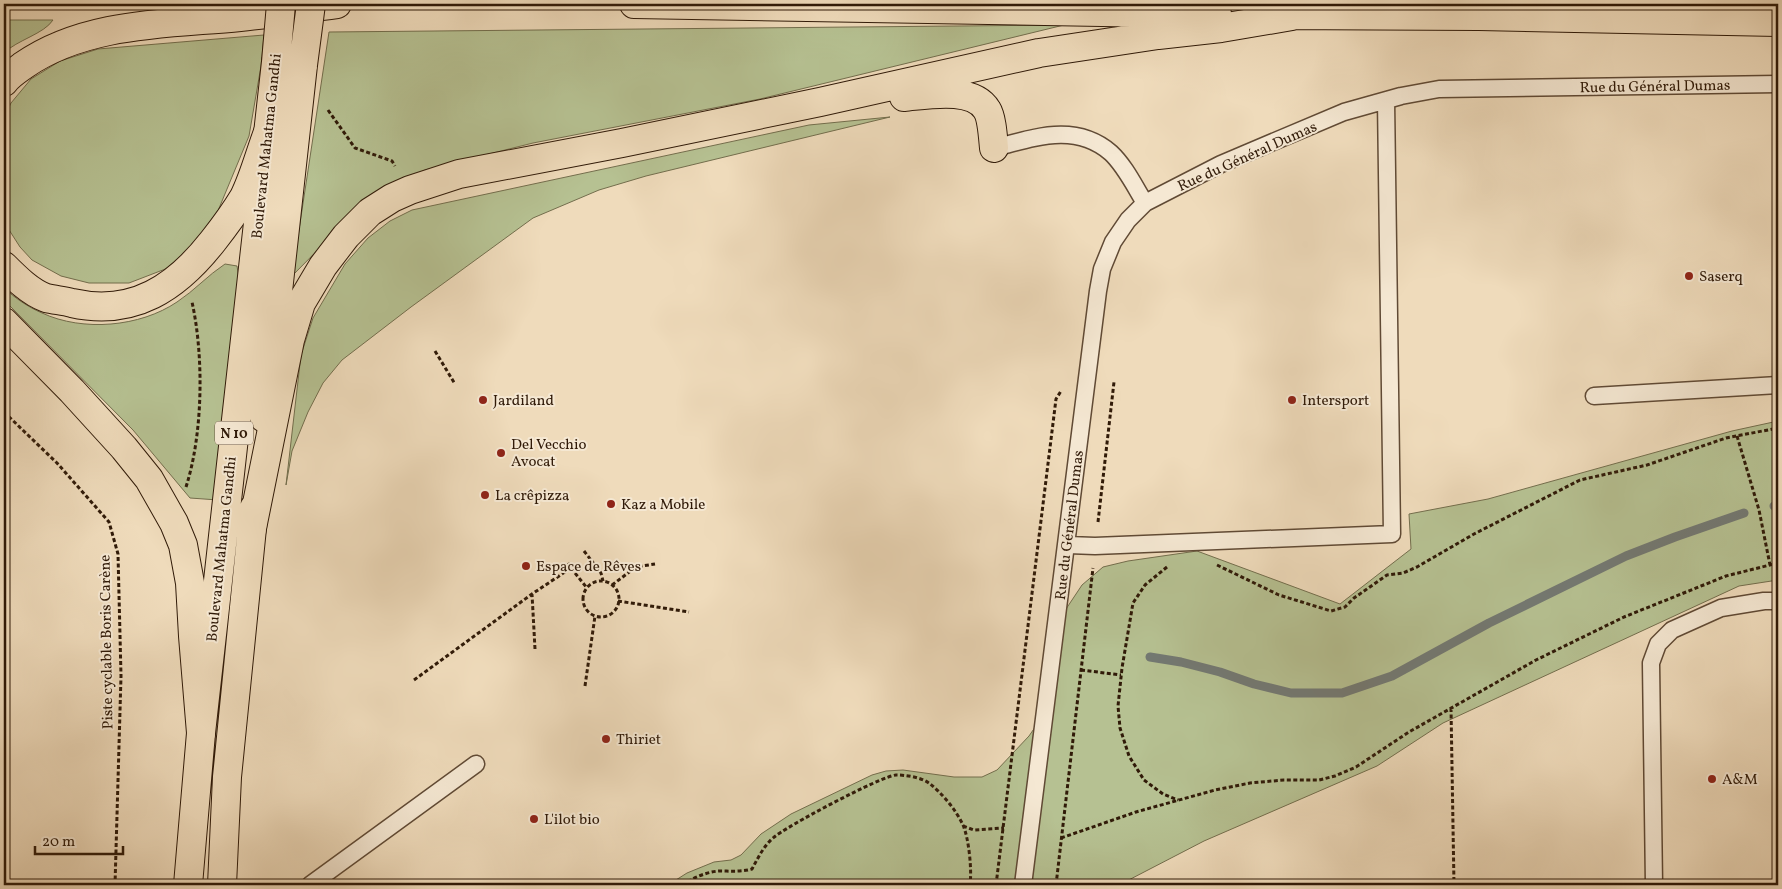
<svg xmlns="http://www.w3.org/2000/svg" width="1782" height="889" viewBox="0 0 1782 889" font-family="Vollkorn,serif">
  <style>
    .green { fill: #b6c192; stroke: #736e4d }
    .lines { fill: none; stroke-linecap: round; stroke-linejoin: round }
    .stream { stroke: #737973; stroke-width: 9 }
    .lane-casing { stroke: #604a35; stroke-width: 19 }
    .primary-casing { stroke: #301a08; stroke-width: 30 }
    .highway-casing { stroke: #301a08; stroke-width: 30 }
    .path { stroke: #301a08; stroke-width: 3; stroke-dasharray: 4 2.5; stroke-linecap: butt }
    .lane { stroke: #f5e8d3; stroke-width: 16 }
    .primary { stroke: #efdbbb; stroke-width: 28 }
    .highway { stroke: #efdbbb; stroke-width: 28 }
    .primary-bridge-casing { stroke: #301a08; stroke-width: 30; stroke-linecap: butt }
    .primary-bridge { stroke: #efdbbb; stroke-width: 28 }
    .poi-dot { fill: #8f2418; stroke: #f5e8d3; stroke-width: 2 }
    .labels { text-anchor: middle; stroke-width: 4; stroke-linejoin: round; paint-order: stroke }
    .shield { fill: #f5e8d3; stroke: #6b5845; stroke-width: 1 }
    .shield-label { font-size: 14px; font-weight: bold; fill: #301a08 }
    .street-label { font-size: 15px; fill: #301a08; stroke: #f5e8d3 }
    .poi-label { font-size: 15px; fill: #301a08; stroke: #f5e8d3; text-anchor: start }
  </style>
  <rect width="100%" height="100%" fill="#efdbbb"/>
  <filter id="stains"><feTurbulence type="fractalNoise" baseFrequency=".004" numOctaves="4"/><feColorMatrix values="0 0 0 0 .2 0 0 0 0 .09 0 0 0 0 .02 0 0 0 .5 -.17"/></filter>
  <radialGradient id="worn" r=".72"><stop offset=".6" stop-color="#630" stop-opacity="0"/><stop offset="1" stop-color="#630" stop-opacity=".3"/></radialGradient>
  <path class="green" d="M4,20H53C44,34 17,40 4,53Z
    M1064,25L760,99L533,143L425,170L374,193L292,276L329,32Z
    M264,35L261,66L249,136L210,230L168,268L129,283H89L61,276L32,260L20,247L4,222V117L11,103L31,79L60,61L98,49Z
    M890,117L646,176L599,190L533,218L411,307L342,360L323,383L308,412L292,451L286,485L301,355L313,318L345,264L368,238L390,221L412,210L809,125Z
    M225,264L237,266L239,279L218,500L190,498L133,430L4,300V288C15,298 28,307 42,313C83,332 140,327 177,302C194,291 208,275 225,264Z
    M1778,421V580L1739,586L1443,723L1377,766L1204,841L1119,885H668L687,873L714,862L731,860L741,855L761,834L791,814L872,775L886,771L903,770L954,777H982L997,770L1029,736L1040,720L1066,609L1082,585L1103,567L1128,561L1197,551L1340,604L1411,549L1409,514L1488,499L1732,431Z"/>
  <g class="lines">
    <path class="stream" d="M1774,506L1778,504
      M1150,657L1181,662L1220,672L1254,684L1291,693H1342L1392,676L1489,623L1626,556L1675,537L1744,513"/>
    <defs>
      <path id="lane" d="M994,148C1034,138 1075,122 1111,153C1125,166 1135,187 1145,203
        M1594,396L1778,385
        M1068,545L1095,546L1392,534L1386,100
        M310,885L476,764
        M1023,885C1049,687 1074,489 1098,291L1102,269L1113,242L1128,220L1145,203L1221,164L1344,112L1401,96L1439,89L1778,84
        M1654,885L1651,663L1658,644L1672,630L1721,608L1764,601H1778"/>
      <path id="primary" d="M264,418L303,65
        M188,885L201,733L276,62
        M222,885L227,777L254,508"/>
      <path id="highway" d="M634,4L1217,14
        M1275,15L1479,16L1778,22
        M4,82C9,75 17,70 24,65C86,22 168,24 240,17C272,14 305,8 337,4
        M904,97C927,95 973,86 987,110C992,118 993,138 994,148
        M4,266C16,278 30,292 46,298C55,300 64,301 72,303C134,317 177,287 213,241C224,227 235,212 244,197C254,177 260,153 268,132
        M4,322L72,391L124,448L149,479L174,523L183,545L190,583L193,636L201,733
        M251,533L290,340L301,303L323,266L346,236L370,212L392,198L410,190L459,174L622,143L820,102L1039,53L1158,35L1221,28L1292,16"/>
    </defs>
    <use href="#lane" class="lane-casing"/>
    <use href="#primary" class="primary-casing"/>
    <use href="#highway" class="highway-casing"/>
    <path class="path" d="M328,110L355,148L392,161L395,166
      M435,351L455,384
      M4,412L57,463L109,522L118,554L121,676L115,885
      M1737,436L1759,510L1770,565
      M186,487C203,434 204,356 192,302
      M1098,522L1114,382
      M584,551L601,573L603,581
      M1217,565L1279,595L1331,611L1345,607L1354,598L1387,575L1403,573L1417,567L1474,534L1580,480L1647,465L1726,438L1778,428
      M1167,567L1145,585L1133,603L1122,668L1118,706L1120,728L1129,756L1144,780L1163,794L1178,800
      M571,568L587,588
      M583 599a18 18 0 1 1 36 0a18 18 0 1 1-36 0Z
      M612,585L636,567L655,564
      M618,601L689,612
      M535,649L532,594L571,568L568,563
      M1081,670L1121,675
      M414,680L532,594
      M585,686L595,616
      M1451,708L1454,885
      M963,826L974,830L1004,828
      M1061,838L1136,812L1215,790L1250,783L1284,780H1319L1335,776L1356,767L1409,732L1536,660L1624,617L1726,576L1778,563
      M4,885L115,883
      M682,885C693,878 706,872 719,871C730,871 741,872 752,869C758,858 763,847 773,838C785,827 881,776 896,775C906,775 920,777 929,783C942,793 956,810 963,825C969,839 972,870 970,885
      M996,885L1056,399L1061,391
      M1056,885L1093,568"/>
    <use href="#lane" class="lane"/>
    <use href="#primary" class="primary"/>
    <use href="#highway" class="highway"/>
    <defs>
      <path id="primary-bridge" d="M276,62L281,4
        M303,65L311,4"/>
    </defs>
    <use href="#primary-bridge" class="primary-bridge-casing"/>
    <use href="#primary-bridge" class="primary-bridge"/>
  </g>
  <g class="poi-dot">
    <circle cx="1689" cy="276" r="5"/>
    <circle cx="483" cy="400" r="5"/>
    <circle cx="1292" cy="400" r="5"/>
    <circle cx="501" cy="453" r="5"/>
    <circle cx="485" cy="495" r="5"/>
    <circle cx="611" cy="504" r="5"/>
    <circle cx="526" cy="566" r="5"/>
    <circle cx="606" cy="739" r="5"/>
    <circle cx="1712" cy="779" r="5"/>
    <circle cx="534" cy="819" r="5"/>
  </g>
  <g class="labels">
    <rect class="shield" x="215" y="421.5" width="38" height="23" rx="4"/>
    <g class="shield-label">
      <text x="234" y="438">N 10</text>
    </g>
    <g class="street-label">
      <text transform="translate(1655 86) rotate(-1)" y="5">Rue du Général Dumas</text>
      <text transform="translate(266 146) rotate(-84)" y="5">Boulevard Mahatma Gandhi</text>
      <text transform="translate(1247 156) rotate(-24)" y="5">Rue du Général Dumas</text>
      <text transform="translate(1069 525) rotate(-83)" y="5">Rue du Général Dumas</text>
      <text transform="translate(221 549) rotate(-84)" y="5">Boulevard Mahatma Gandhi</text>
      <text transform="translate(106 642) rotate(-91)" y="5">Piste cyclable Boris Carène</text>
    </g>
    <g class="poi-label">
      <text x="1699" y="281">Saserq</text>
      <text x="493" y="405">Jardiland</text>
      <text x="1302" y="405">Intersport</text>
      <text x="511" y="449">Del Vecchio<tspan x="511" dy="17">Avocat</tspan></text>
      <text x="495" y="500">La crêpizza</text>
      <text x="621" y="509">Kaz a Mobile</text>
      <text x="536" y="571">Espace de Rêves</text>
      <text x="616" y="744">Thiriet</text>
      <text x="1722" y="784">A&amp;M</text>
      <text x="544" y="824">L'ilot bio</text>
    </g>
  </g>
  <rect width="1782" height="889" fill="none" stroke="#efdbbb" stroke-width="20"/>
  <rect x="5" y="5" width="1772" height="879" fill="none" stroke="#301a08" stroke-width="2.5"/>
  <rect x="10" y="10" width="1762" height="869" fill="none" stroke="#301a08"/>
  <path d="M35 846v8h88v-8" fill="none" stroke="#301a08" stroke-width="2.5"/>
  <text x="42" y="846" font-size="15" fill="#301a08" stroke="#f5e8d3" stroke-width="4" paint-order="stroke">20 m</text>
  <rect width="100%" height="100%" filter="url(#stains)"/>
  <rect width="100%" height="100%" fill="url(#worn)"/>
</svg>
